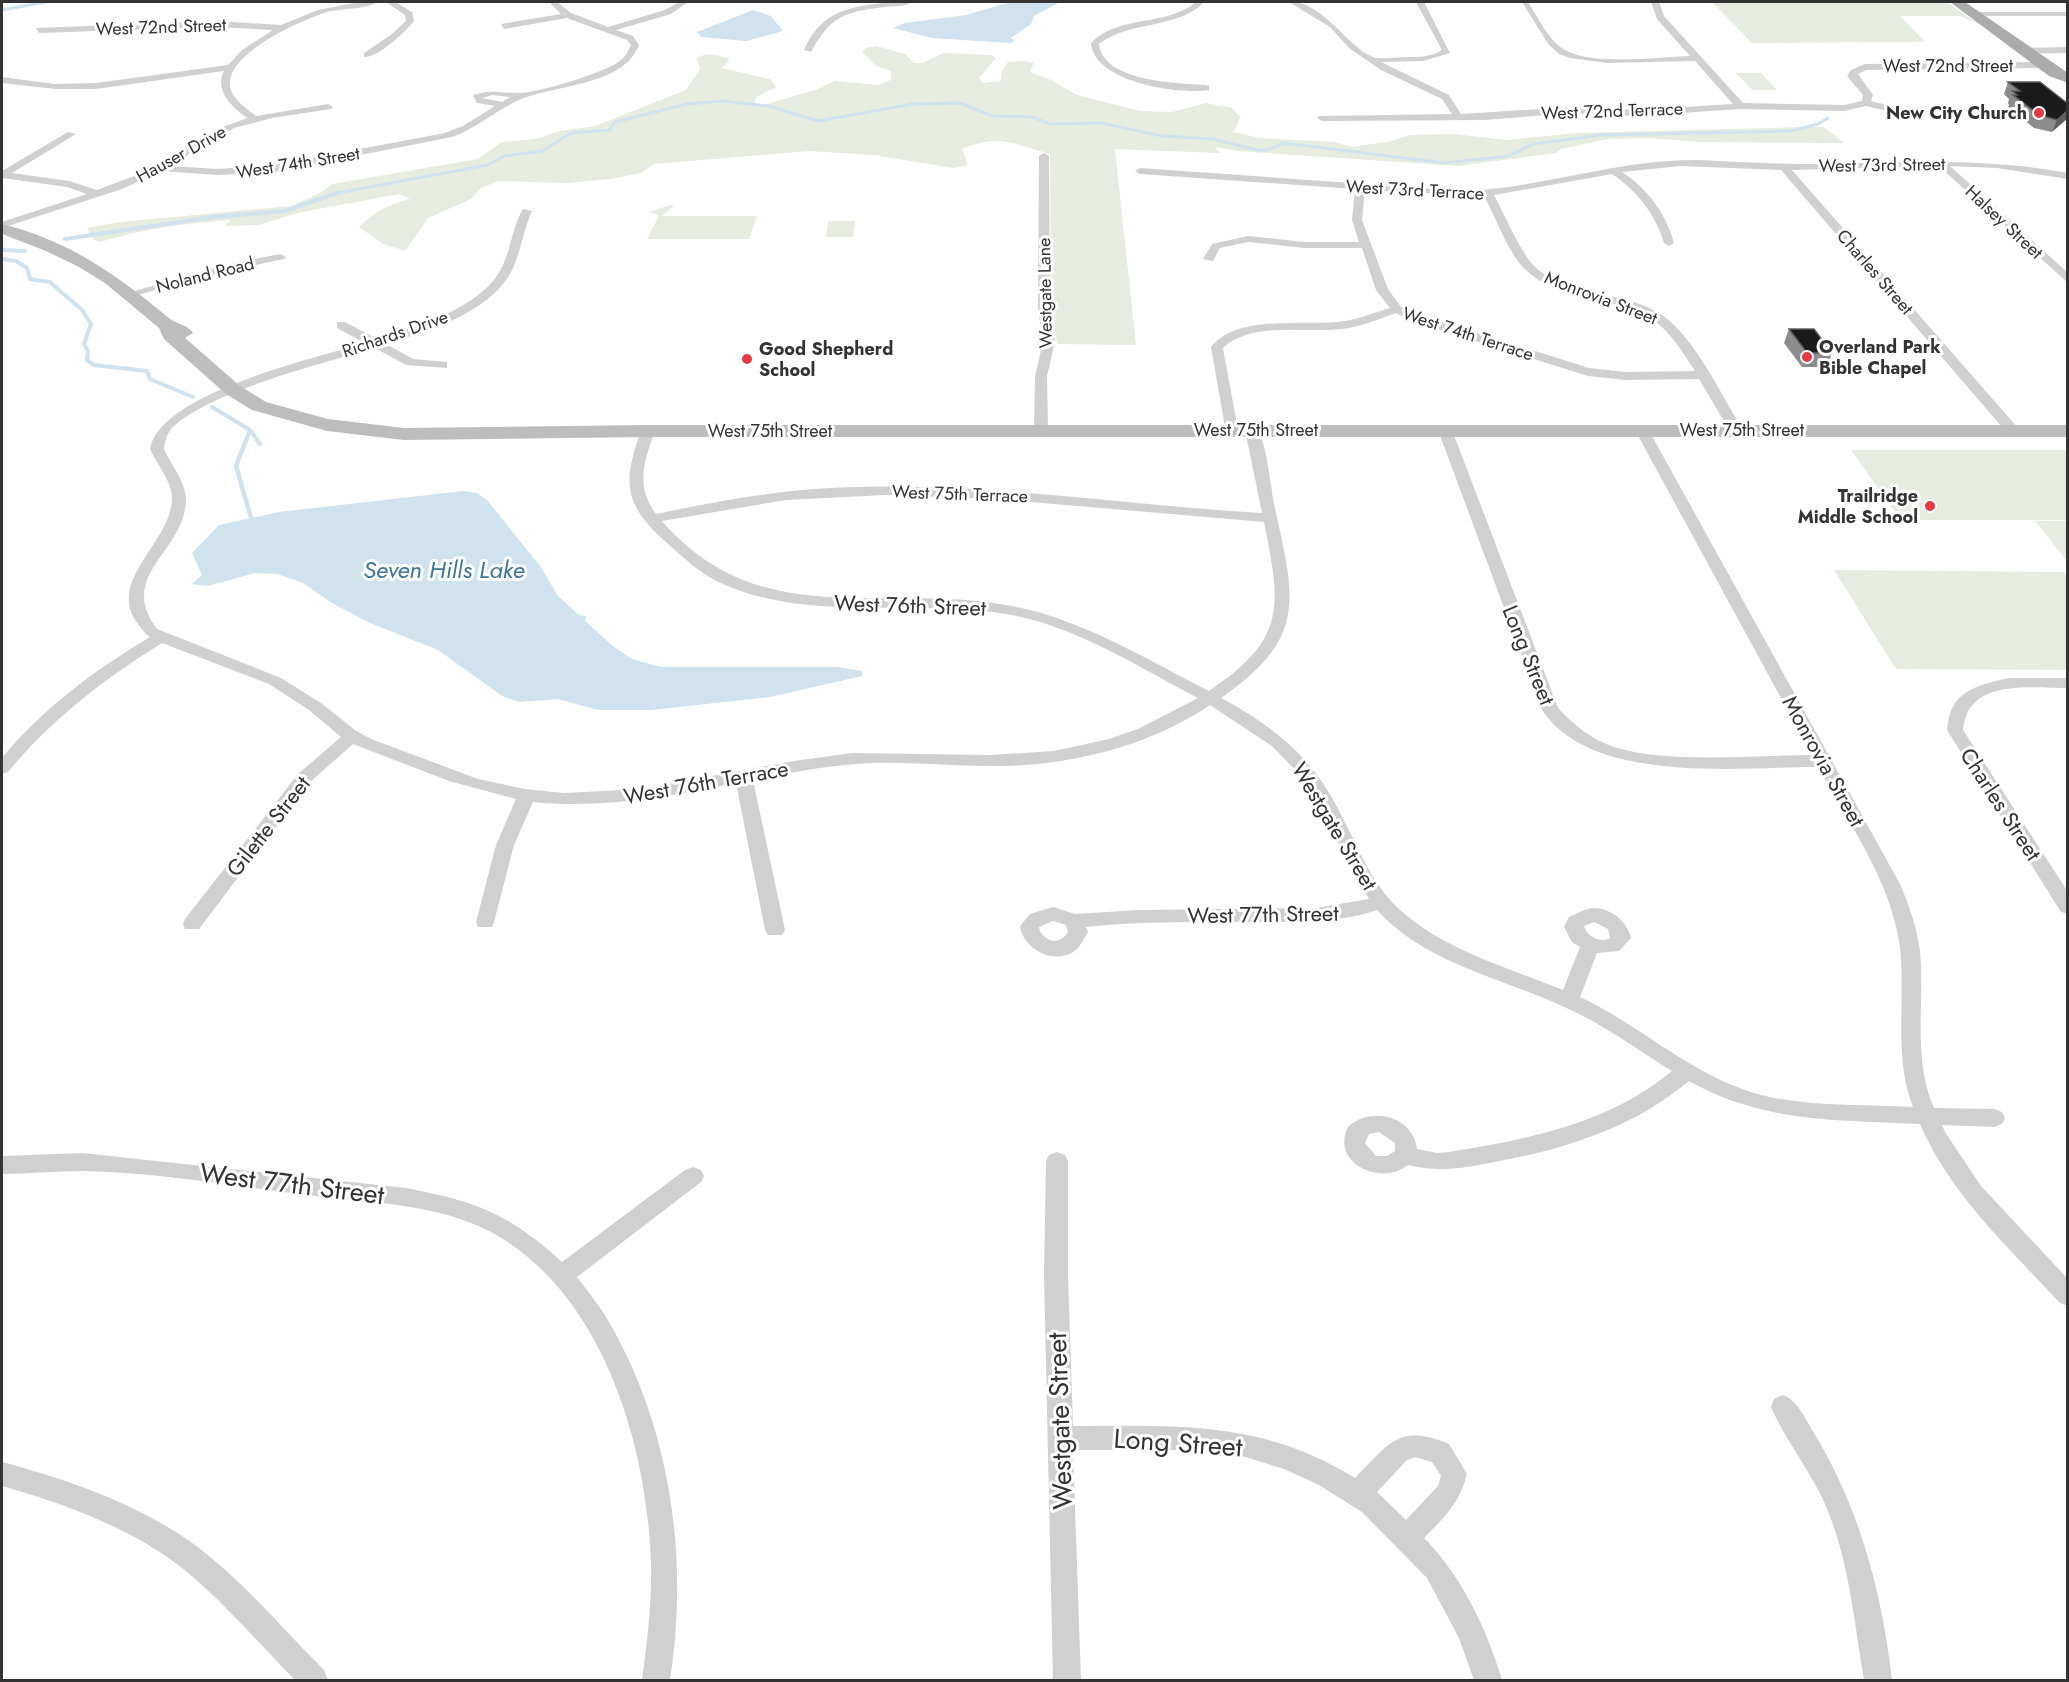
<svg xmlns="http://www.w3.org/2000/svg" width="2069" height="1682" viewBox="0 0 2069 1682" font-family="Jost,sans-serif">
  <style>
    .green { fill: #e6ecdf }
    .water { fill: #cfe2ee }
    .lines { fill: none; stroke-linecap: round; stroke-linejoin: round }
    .stream-far2 { stroke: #cfe2ee; stroke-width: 3 }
    .stream-far1 { stroke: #cfe2ee; stroke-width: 4 }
    .stream { stroke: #cfe2ee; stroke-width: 4.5 }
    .street { fill: #d0d0d0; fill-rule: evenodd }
    .secondary { fill: #bdbdbd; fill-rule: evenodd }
    .primary { fill: #ababab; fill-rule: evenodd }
    .wall { fill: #8c8c8c }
    .shaded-wall { fill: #5f5f5f }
    .building { fill: #1a1a1a; stroke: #5f5f5f; stroke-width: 1.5 }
    .poi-dot { fill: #e63946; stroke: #fff; stroke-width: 2 }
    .labels { text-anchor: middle; stroke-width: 6; stroke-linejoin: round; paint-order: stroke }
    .far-street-label { font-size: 18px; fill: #333; stroke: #fff }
    .far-poi-label { font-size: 18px; font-weight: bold; fill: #333; stroke: #fff; text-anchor: end }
    .street-label { font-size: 22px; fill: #333; stroke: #fff }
    .water-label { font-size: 24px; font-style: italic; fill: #3f7597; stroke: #fff }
    .near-street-label { font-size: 27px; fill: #333; stroke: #fff }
  </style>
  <rect width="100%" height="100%" fill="#fff"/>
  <path class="green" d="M1712,2H1946L1979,24L1960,16H1900L1925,42L1752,43Z
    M877,46L905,54L914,63H923L943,53L991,55L996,58L979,78L983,83L1001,81L1002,71L1008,62L1023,61L1034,63L1030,70L1032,73L1051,80L1077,95L1140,111L1172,112L1206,103L1232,108L1240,117L1234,132L1260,138L1334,142L1352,147L1392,141L1409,135L1455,134L1506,140L1577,133L1805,127H1824L1844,143L1700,142L1648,138L1607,139L1561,149L1556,153L1458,166L1238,151L1215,147L1220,153L1115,149L1136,345L1057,344L1051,298L1050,154C1013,144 1000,133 962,149L968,165L953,168L874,155L809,151L654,164L641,173L610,179L568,183L499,181L481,188L471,199L428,218L405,251L383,244L359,227C374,212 389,204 410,199L399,194L297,213L259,225L225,226L231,220C186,223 143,229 100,242L93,239L87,228L121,222L292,206C306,198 321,195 332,184L478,159L502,142L536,139L560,131L595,126L686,90L700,69L697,58C707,52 719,55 730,59L722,68L770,79L776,87L756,97L754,105L760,106L818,89L835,81L878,85L891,80V71L876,66L862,52L866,48Z
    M1736,73H1761L1777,90H1752Z
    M670,205L674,206L662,216H757L749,239H647L659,215L649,212Z
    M828,221H855L853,237H826Z
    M1851,450H2067V520H1901Z
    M2035,521H2067V561Z
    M1834,570L2064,572L2068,577L2067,670L1896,669Z"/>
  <path class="water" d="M1011,2H1060L1034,16L1031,24L1011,38L1015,41L1010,43L932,38L893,28L905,23L966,15Z
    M753,10L771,16L783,31L746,41L701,37L697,32Z
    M463,491L477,493L487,500L540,566L558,596L579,615L586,616L585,621L614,647L632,659L661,667H838L862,671V676L770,697L651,710H598L558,699L520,702L502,696L438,650L370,623L332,603L303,583L277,574L255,573L208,586L192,584L202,575L192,553L219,525L279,512Z"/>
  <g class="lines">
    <path class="stream-far2" d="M2,10L46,2
      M332,194L488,165L504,156L542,151L571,133L610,130L615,122L687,104L722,101L769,106L818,121L913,104L960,103L993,116L1032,117L1050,124L1101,123L1162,136L1212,139L1258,150H1268L1284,143L1445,163L1509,156L1533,144L1602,135L1791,131L1818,124L1828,118"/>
    <path class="stream-far1" d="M65,239L213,217L285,211L337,193
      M2,250L25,251
      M2,259L16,261L27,268L30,279L50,282L82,310L91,324L84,344L88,351L87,360L94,365L147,371L150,379L193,397
      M212,407L250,430L246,441
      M250,430L258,441"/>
    <path class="stream" d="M246,440L236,466L251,518
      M257,440L260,444"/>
    <path class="street" d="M359,2H377C365,10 342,8 327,12C302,20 228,52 230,84C230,98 246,108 256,116L328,104L333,107L331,109L272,118L234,128L169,166L218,169L274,165L445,133L463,126L495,106L477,103L473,95C492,89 499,93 519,93C538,93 599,74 617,63C624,58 628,53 631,45L627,40L567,18L504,29L501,24L561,14L549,2H557L571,13L608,27L665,10L679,2H688L671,14L616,30L633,36L639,45C623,87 553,84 517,101C494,112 476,129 452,137L274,172L218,175L161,171L122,189L2,228V222L87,194L67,187L2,178V171L68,132L76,134L12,173L69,181L97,190L142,173L215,130L247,118C232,107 214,91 224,71L96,89H55L2,83V77L55,84L96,83L228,65L242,50L273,30L216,27L39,33L36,28L216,21L281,25L318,10ZM492,95L510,97L502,102L482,98Z
      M386,2H395L412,12L414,21C405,32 378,58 364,57V53L392,34L406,21L405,15Z
      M893,2H912C905,7 893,6 884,7C844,12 831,16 811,52L804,50C822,9 852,6 893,2Z
      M1196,2H1204C1180,29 1130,20 1099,44C1103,82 1177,83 1206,85L1209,86V90C1178,95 1094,82 1091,43C1119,14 1167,27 1196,2Z
      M1289,2C1322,0 1347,47 1373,57C1381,60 1397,57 1406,57C1418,57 1432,57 1442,50L1416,2H1424L1450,53L1423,61L1381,62L1449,95L1461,114L1571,107L1637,110L1733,104L1695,61L1607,63L1570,58L1559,54L1549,45L1522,2H1528C1538,17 1548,40 1565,50C1593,66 1658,57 1690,56L1657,19L1651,2H1659L1664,16L1743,103L1844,105L1862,101L1863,95L1847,76L1851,70L1865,64L2043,62L2047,65L2043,68L1866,70L1858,74L1873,95L1871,101L1903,109V113L1900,114L1866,106L1844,111L1740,109L1637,116L1571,113L1486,120L1322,121L1317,118L1319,116L1452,114L1442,99L1381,70L1349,48L1330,27Z
      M1971,12H2068V16H1974Z
      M2068,47V53L2023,54L2019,51L2023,48Z
      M1044,153L1049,156L1050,309L1055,342L1047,376L1048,430L1041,434L1034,430L1035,376L1043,342L1038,309L1039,156Z
      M1698,160C1738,162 1777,164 1817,164C1902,163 1983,157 2068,173V179L1997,168L1950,166L2068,273V283L1939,166L1792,170L2018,428V434H2008L1781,170L1681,166L1622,172C1648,189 1666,214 1674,243L1669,246L1664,243C1655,213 1637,191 1612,174L1494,195C1505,216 1515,240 1529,260C1555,296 1626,290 1662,315C1696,339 1721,395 1743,430L1741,433H1731L1699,379L1626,380L1588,376L1412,321L1396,313C1379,319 1360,327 1342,329C1306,333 1252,321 1223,348L1238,430L1231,434L1226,433L1211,347C1238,313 1307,327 1345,321C1360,319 1375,312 1390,308L1376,290L1362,248H1304L1248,242L1220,248L1213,261L1203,259L1212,244L1248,236L1304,242H1359L1352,220L1355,189L1140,174L1135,171L1140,168L1464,191C1543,188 1618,159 1698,160ZM1365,190L1484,196C1495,216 1507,249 1521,265C1552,302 1612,295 1651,319C1670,330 1683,353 1695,371L1626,372L1589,368L1420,315L1401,307L1388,289L1362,220Z
      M523,209L532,211C523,230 521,253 511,272C489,313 428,331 386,344L413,359L447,362V368L406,365L375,348C324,363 207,392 172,428C167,434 165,441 164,449C171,465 186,482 186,500C185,552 116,575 157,629L281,678L321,703L355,730L371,739L478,779L525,789L564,793L641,789L794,761L852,753L990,755L1054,751L1109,739L1138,729L1198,698C1140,668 1082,630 1017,616C921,596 817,624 725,585C703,576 685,559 667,543C624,505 622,483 641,431L648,427L655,431C644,461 635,486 656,514C713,502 772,491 831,488C975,480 1119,505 1262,513L1245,430L1252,426L1257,427C1267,446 1270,482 1274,504C1294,597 1310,636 1221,698C1272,725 1312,757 1338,809C1357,843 1370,883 1400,910C1446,951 1507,967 1563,990L1580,947L1572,942L1564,927L1569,917C1576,914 1584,909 1592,908C1610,907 1627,921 1631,938L1619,951L1597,953L1580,997C1638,1024 1687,1071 1748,1091C1799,1108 1860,1104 1913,1107C1893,1055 1906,1002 1900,948C1892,883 1849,823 1818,767C1738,767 1592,785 1542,710L1438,430L1445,426L1452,430L1558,708C1574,725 1591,739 1614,747C1666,764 1756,755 1812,755L1635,430L1642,426L1647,427L1900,884C1909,905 1917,928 1920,951C1925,1003 1912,1057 1934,1108L1994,1109L2002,1112L2005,1118L2002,1124L1994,1127L1942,1125L1945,1132L1981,1186L2068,1279V1306L2060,1303C2009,1248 1950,1194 1920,1124C1838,1120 1763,1123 1689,1081C1633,1128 1565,1149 1495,1162C1461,1168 1443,1173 1408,1165C1381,1187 1330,1163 1348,1127C1370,1106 1413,1115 1417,1149L1437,1153L1449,1152C1529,1139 1608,1124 1672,1071C1636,1049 1602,1023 1562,1006C1499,977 1425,963 1377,910C1336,924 1293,922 1250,922C1196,922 1140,921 1086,927L1088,932C1085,937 1081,945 1077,949C1057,967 1023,950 1020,926L1030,914L1053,907L1075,914L1139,910L1316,908L1369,899L1302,777L1272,746L1210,705C1147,748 1064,767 989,766C949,766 910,762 870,763C831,765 792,772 753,780L785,930L782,935H768L765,930L736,783C668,797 602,809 533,802L514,845L494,922L492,927H478L476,922L496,845L516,799L449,781L353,744L310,782L199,929H185L183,924L185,919L298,774L341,737L309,710L269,684L162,643C104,679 52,719 8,772L2,774V758C43,708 95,670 150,637C145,634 142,629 138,624C105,581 171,543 172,499C172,481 157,465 150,449C159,393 316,358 365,343L337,328V322H345L377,339C414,328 476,309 498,274C511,254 511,229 523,209ZM886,495L996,499L1264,522C1281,607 1287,638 1209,691C1146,659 1087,622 1017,607C887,580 762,636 662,521L786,500ZM1053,921L1066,925L1068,932C1060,944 1050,944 1040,932L1039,927ZM1594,922L1608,929L1610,938C1600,944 1587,936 1584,926ZM1379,1132L1395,1143V1151L1387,1156H1376L1365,1143L1369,1134Z
      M280,254L286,257L284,259L231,270L130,297L124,294L226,265Z
      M2008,678H2068V688C2030,688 1967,678 1963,730L2068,892V914L2061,912L1947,730C1950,691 1975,686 2008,678Z
      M1057,1152L1065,1155L1068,1161V1274L1073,1426C1178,1426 1261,1420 1355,1478C1389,1444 1398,1423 1449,1444L1467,1474C1458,1506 1446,1515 1424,1538C1462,1576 1487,1630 1502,1680H1474L1459,1638L1427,1578L1362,1512L1319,1485L1284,1469L1242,1456L1184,1450H1073L1081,1680H1053L1044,1274L1046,1161L1049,1155ZM1415,1457L1432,1462L1441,1476L1438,1486L1406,1520L1377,1492L1407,1460Z
      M82,1153L406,1188C475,1201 510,1214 562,1262L685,1170L693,1167L701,1170L704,1176L701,1182L577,1277C588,1292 600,1306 609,1322C671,1429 689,1559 670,1680H642C647,1642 652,1604 651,1565C648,1447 603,1292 491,1232C438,1204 374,1203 316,1196C238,1187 159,1172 82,1171C55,1171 28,1174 2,1174V1156Z
      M1783,1395C1798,1401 1806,1420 1814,1433C1860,1509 1882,1593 1892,1680H1864C1854,1621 1849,1559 1825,1504C1810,1470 1786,1441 1771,1407L1774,1399Z
      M2,1462C70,1480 138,1504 195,1545C243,1581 282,1628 324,1670L328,1680H295C256,1641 221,1598 177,1564C124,1525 64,1504 2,1486Z"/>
    <path class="secondary" d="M2,224C70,241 117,275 170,319C177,324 188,325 193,333L185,338L240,386L266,402L328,419L404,428L648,425H2068V437H648L404,440L327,431L252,410L226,394L164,339L159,328L105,283L79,267L46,251L2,234Z"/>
    <path class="primary" d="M1950,2H1965L2068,73V83L2049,76Z"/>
  </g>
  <path class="wall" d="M2008,82L2067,103L2052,132L2034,128L2008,107L2009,105L2008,103L2009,99L2004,94Z
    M1789,329L1832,353L1827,367H1802L1784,343Z"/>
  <path class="shaded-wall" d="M2067,111V119L2052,132L2057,120Z"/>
  <path class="building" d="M2008,82H2040L2067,103V111L2057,120L2039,115L2013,95H2017L2012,91H2020Z
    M1789,329H1814L1832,353H1807Z"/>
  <g class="poi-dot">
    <circle cx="2039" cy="113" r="6"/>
    <circle cx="1807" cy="357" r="6"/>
    <circle cx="747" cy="359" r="6"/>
    <circle cx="1930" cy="506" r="6"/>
  </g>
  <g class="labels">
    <g class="far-street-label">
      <text transform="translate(161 27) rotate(-2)" y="6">West 72nd Street</text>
      <text x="1948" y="72">West 72nd Street</text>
      <text transform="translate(1612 111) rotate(-2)" y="6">West 72nd Terrace</text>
      <text transform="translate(181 154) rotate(-29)" y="6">Hauser Drive</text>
      <text transform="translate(298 163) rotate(-9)" y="6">West 74th Street</text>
      <text transform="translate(1882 165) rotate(-1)" y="6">West 73rd Street</text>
      <text transform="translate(1415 190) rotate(3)" y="6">West 73rd Terrace</text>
      <text transform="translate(2004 222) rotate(43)" y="6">Halsey Street</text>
      <text transform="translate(1875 272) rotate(49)" y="6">Charles Street</text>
      <text transform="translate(205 275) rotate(-14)" y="6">Noland Road</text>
      <text transform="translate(1045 293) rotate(-91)" y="6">Westgate Lane</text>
      <text transform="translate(1601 298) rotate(21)" y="6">Monrovia Street</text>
      <text transform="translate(395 334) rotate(-19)" y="6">Richards Drive</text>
      <text transform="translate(1468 334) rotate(18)" y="6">West 74th Terrace</text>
      <text x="1256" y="436">West 75th Street</text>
      <text x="1742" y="436">West 75th Street</text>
      <text x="770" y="437">West 75th Street</text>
      <text transform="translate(960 494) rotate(2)" y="6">West 75th Terrace</text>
    </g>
    <g class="far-poi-label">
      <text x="2027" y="119">New City Church</text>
      <text x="1819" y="353" text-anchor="start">Overland Park<tspan x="1819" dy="21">Bible Chapel</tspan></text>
      <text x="759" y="355" text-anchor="start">Good Shepherd<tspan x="759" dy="21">School</tspan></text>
      <text x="1918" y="502">Trailridge<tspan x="1918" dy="21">Middle School</tspan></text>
    </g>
    <g class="street-label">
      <text transform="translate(910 605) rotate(2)" y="8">West 76th Street</text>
      <text transform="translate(1529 655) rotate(68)" y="8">Long Street</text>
      <text transform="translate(1824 761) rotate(61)" y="8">Monrovia Street</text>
      <text transform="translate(706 782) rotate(-10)" y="8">West 76th Terrace</text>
      <text transform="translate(2001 804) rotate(57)" y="8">Charles Street</text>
      <text transform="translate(268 826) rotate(-52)" y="8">Gilette Street</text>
      <text transform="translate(1335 826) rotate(59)" y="8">Westgate Street</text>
      <text transform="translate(1263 914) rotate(-1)" y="8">West 77th Street</text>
    </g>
    <g class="water-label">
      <text x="444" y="578">Seven Hills Lake</text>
    </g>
    <g class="near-street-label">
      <text transform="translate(292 1184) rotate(7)" y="9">West 77th Street</text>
      <text transform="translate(1060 1421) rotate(-92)" y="9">Westgate Street</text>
      <text transform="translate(1178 1443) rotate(4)" y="9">Long Street</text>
    </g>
  </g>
  <rect width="2069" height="1682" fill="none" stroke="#333333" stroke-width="6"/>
</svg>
